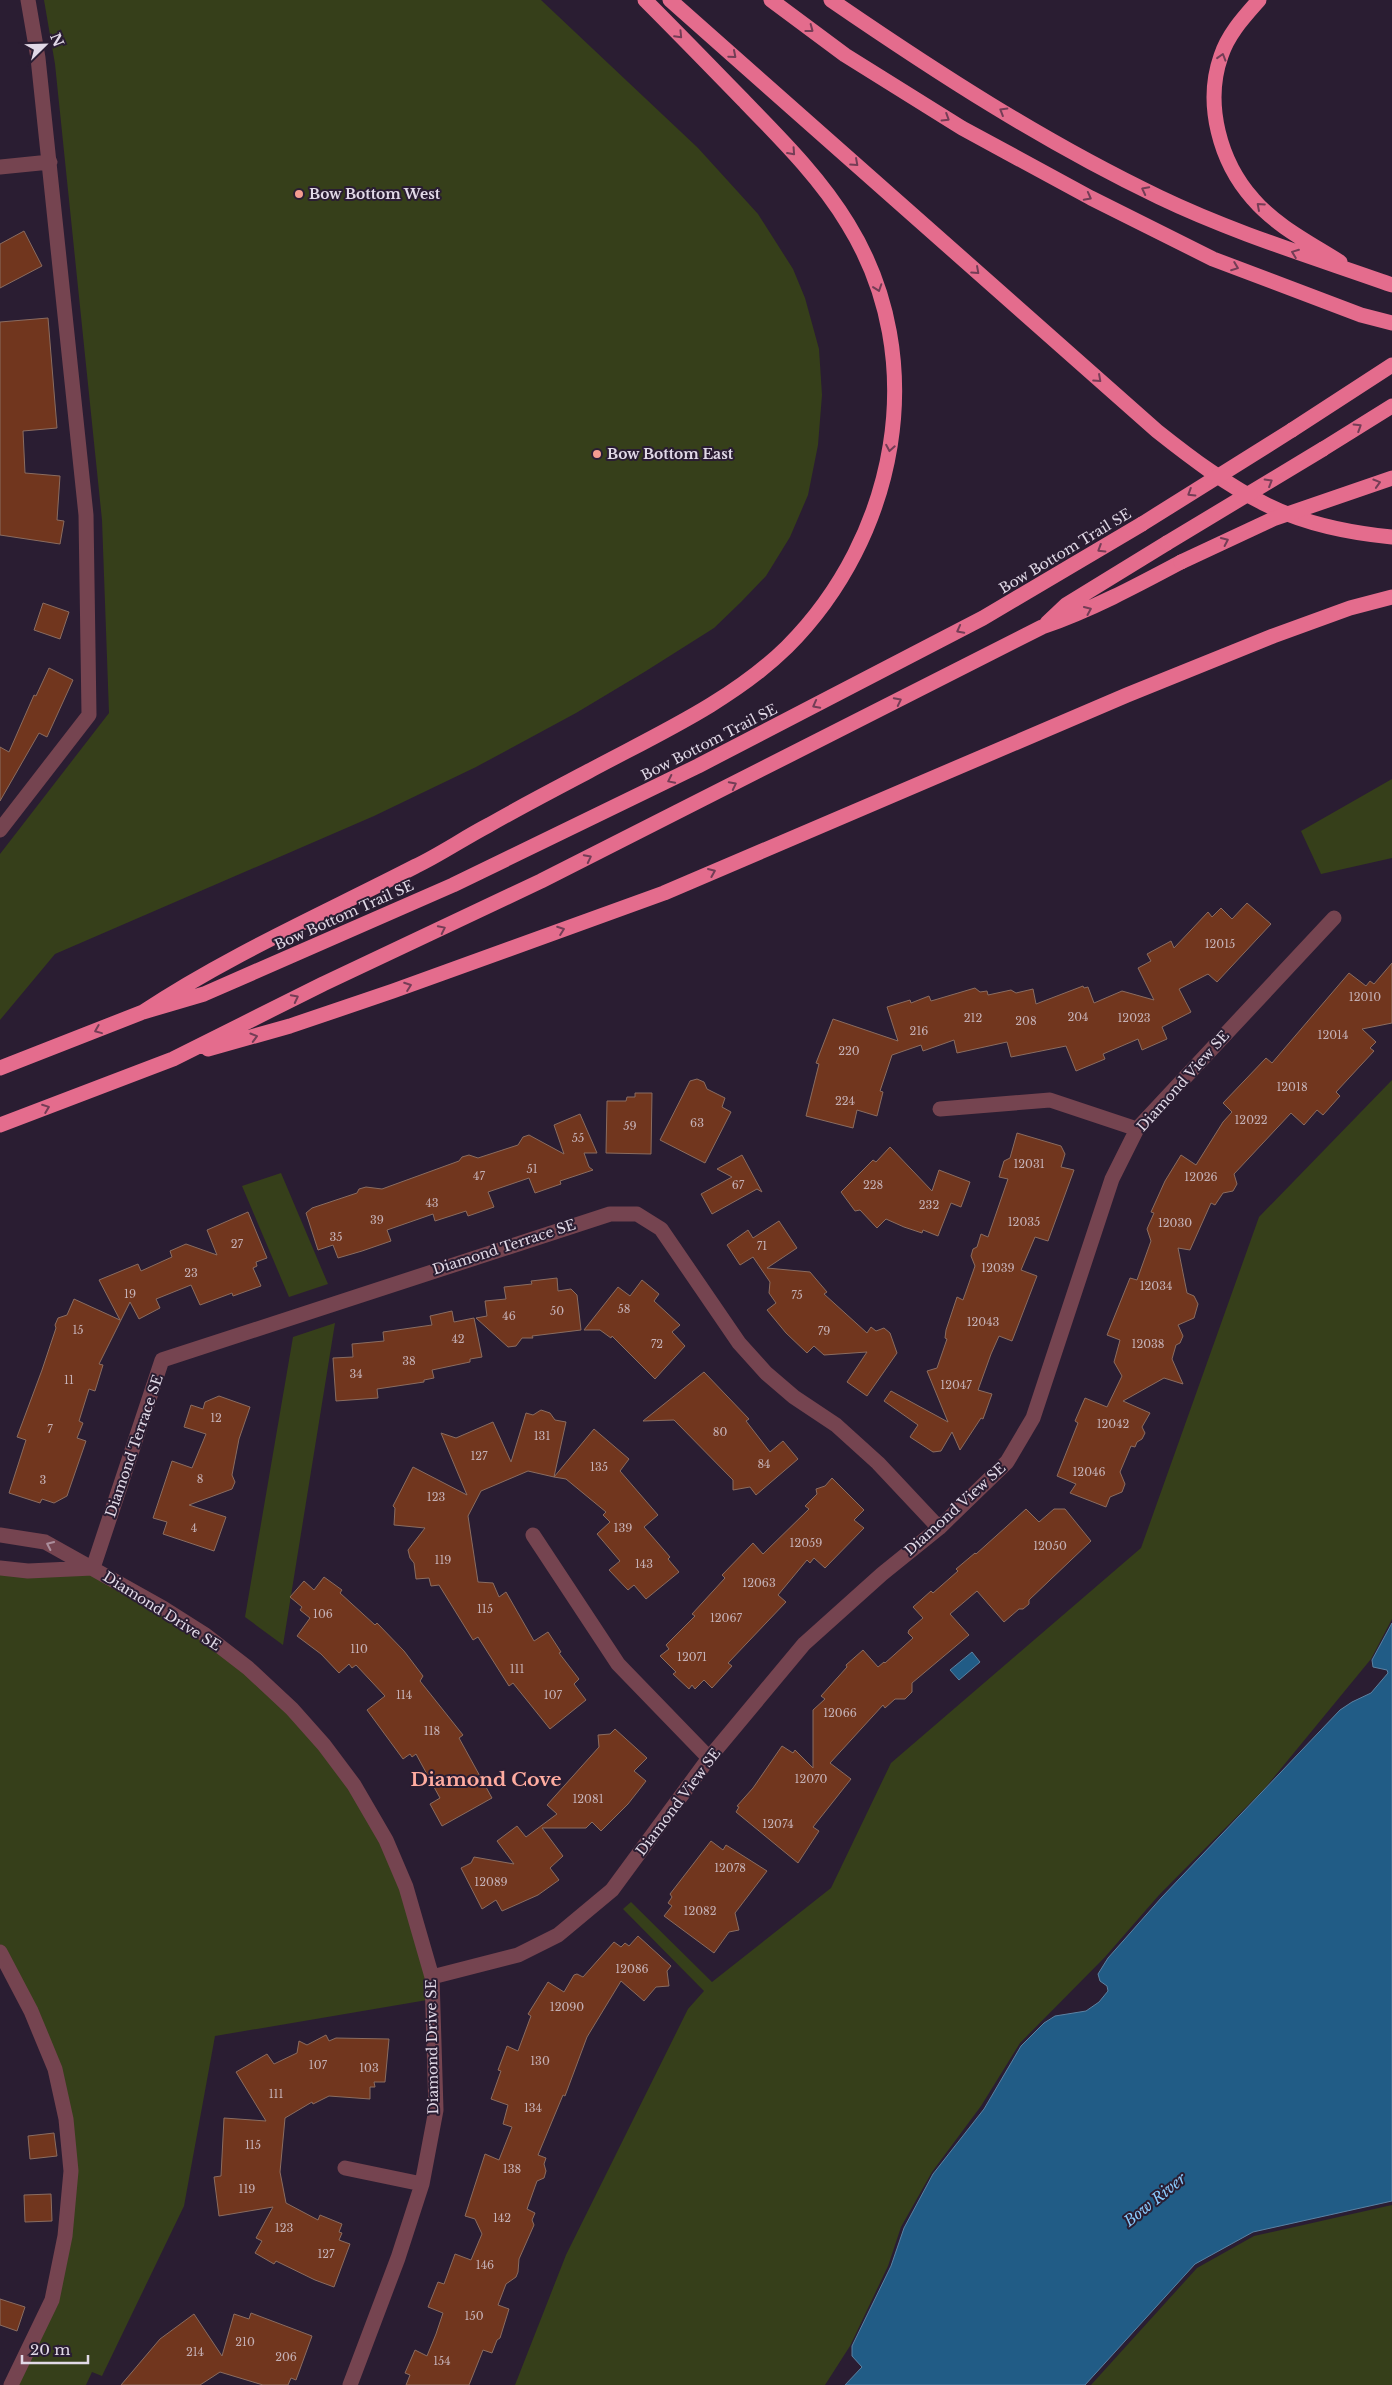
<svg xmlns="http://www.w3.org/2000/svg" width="1392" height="2385" viewBox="0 0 1392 2385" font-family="'Libre Baskerville',serif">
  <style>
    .green { fill: #363f1a }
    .water { fill: #215c86; stroke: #5b82a3 }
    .building { fill: #71361e; stroke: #8a6c60 }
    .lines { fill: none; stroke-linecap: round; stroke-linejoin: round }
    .minor { stroke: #754450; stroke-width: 15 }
    .highway { stroke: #e46c8d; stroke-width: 15 }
    .highway-bridge { stroke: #e46c8d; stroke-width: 15 }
    .oneway { stroke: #743d56 }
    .oneway2 { stroke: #ab8e9c }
    .poi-dot { fill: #f59c90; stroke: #2a1d32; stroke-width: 2 }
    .labels { text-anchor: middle; stroke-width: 4; stroke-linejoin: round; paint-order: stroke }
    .number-label { font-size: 11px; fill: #c5b0b5 }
    .poi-label { font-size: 14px; font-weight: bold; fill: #e1d9e7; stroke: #2a1d32; text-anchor: start }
    .street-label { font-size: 14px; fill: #e1d9e7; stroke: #2a1d32 }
    .water-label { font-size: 15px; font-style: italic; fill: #8acafd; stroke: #2a1d32 }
    .district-label { font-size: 19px; font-weight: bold; fill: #ffaca0; stroke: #2a1d32 }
  </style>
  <rect width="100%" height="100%" fill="#2a1d32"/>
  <path class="green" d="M44,0H541L698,148L758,214L793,269L805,298L819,349L822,395L818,445L808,495L790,537L766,576L741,602L714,628L646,671L576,713L476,767L374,816L55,954L0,1020V854L109,713L102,520L55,64Z
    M1392,779V858L1321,874L1301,831Z
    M1392,1080V1619L1371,1659L1265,1788L1159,1895L1105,1957L1020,2043L981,2106L932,2172L901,2227L888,2266L850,2346L825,2385H515L566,2255L688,2009L704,1991L623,1909L631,1902L712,1982L831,1888L891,1763L1141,1548L1259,1217Z
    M281,1173L328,1284L289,1297L242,1186Z
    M335,1323L283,1645L245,1617L293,1337Z
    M0,1568H93L163,1608L292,1709L386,1840L433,1999L215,2036L184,2206L102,2376L92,2372L86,2385H11L52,2300L71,2171L55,2069L0,1952Z
    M1392,2205V2385H1091L1197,2268L1254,2236Z"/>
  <path class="water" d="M1392,1623V2201L1253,2232L1195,2264L1085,2385H845L862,2367L852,2356V2346L891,2266L904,2228L933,2174L984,2109L1021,2046L1044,2023L1055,2016L1086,2011L1099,2002L1108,1991L1107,1986L1100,1981L1098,1974L1108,1958L1162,1897L1340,1710L1352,1702L1371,1693L1388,1673L1387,1670L1373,1667L1372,1660Z
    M972,1652L980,1662L959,1680L950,1670Z"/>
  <path class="building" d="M24,231L42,266L0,288V244Z
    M48,318L57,428L23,431L25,473L60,476L57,520L64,521L60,544L0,535V322Z
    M43,603L69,612L60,639L34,630Z
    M49,668L73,680L47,737L39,733L0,801V747L9,752L34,695L36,696Z
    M1247,903L1271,924L1217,982L1208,974L1179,989L1191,1012L1162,1027L1167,1039L1142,1050L1138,1039L1103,1054L1105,1059L1076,1071L1066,1046L1011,1057L1007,1042L957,1053L954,1040L923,1051L921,1045L892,1055L880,1091L883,1092L877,1116L857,1110L853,1128L806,1116L819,1064L816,1063L833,1019L898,1041L887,1007L910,1000L911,1003L929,996L931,1001L975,988L980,992L987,991L988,995L1011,990L1016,993L1033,989L1036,1004L1083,986L1084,988L1088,987L1094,1003L1122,991L1154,1000L1138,968L1151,961L1147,954L1171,941L1174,948L1208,912L1212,917L1221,908L1232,919Z
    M1392,963V1023L1362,1029L1376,1042L1370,1048L1374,1051L1336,1092L1340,1096L1323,1115L1317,1110L1304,1125L1291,1113L1234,1174L1237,1184L1233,1191L1223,1193L1215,1205L1211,1203L1190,1250L1178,1248L1187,1293L1194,1296L1198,1304L1194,1318L1178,1325L1183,1336L1180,1343L1176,1345L1172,1359L1183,1384L1164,1378L1123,1401L1150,1413L1142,1427L1145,1433L1142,1439L1137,1442L1135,1447L1131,1446L1120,1472L1125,1484L1122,1492L1110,1497L1106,1507L1070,1493L1076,1484L1057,1476L1078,1423L1075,1421L1085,1398L1107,1407L1122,1376L1114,1362L1120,1340L1107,1335L1130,1278L1137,1280L1151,1241L1147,1229L1154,1213L1151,1212L1165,1181L1181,1155L1196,1165L1223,1122L1232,1112L1223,1103L1266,1058L1272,1063L1349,973L1366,986L1370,981L1374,984Z
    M697,1079L704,1082L707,1089L725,1098L722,1107L731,1112L705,1163L660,1140L690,1081Z
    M635,1093H652L651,1154L606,1153L607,1101H626L627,1097H635Z
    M580,1114L597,1153H584L589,1167L593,1170L560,1181L561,1184L535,1193L529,1178L488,1192L494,1207L468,1216L466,1211L435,1221L433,1214L387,1230L391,1241L362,1251L338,1258L333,1245L318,1250L306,1213L312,1208L357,1193L359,1189L366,1187L382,1189L459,1161L462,1157L469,1155L478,1158L518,1145L523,1137L529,1135L564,1154L554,1125Z
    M1017,1133L1061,1146L1065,1154L1061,1167L1074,1170L1048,1241L1035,1237L1021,1270L1037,1276L1012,1341L999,1336L991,1354L978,1390L992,1394L983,1419L981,1418L960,1450L952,1432L941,1451L933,1452L910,1437L918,1425L884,1401L891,1391L948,1422L927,1371L937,1368L947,1339L945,1338L946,1330L957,1297L963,1300L975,1266L971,1256L973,1249L977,1247L981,1234L988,1237L1008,1179L999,1177L1004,1161L1010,1158Z
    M890,1147L932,1191L939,1170L970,1182L961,1207L951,1203L938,1236L923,1230L922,1233L904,1227L886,1219L877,1228L860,1210L855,1211L841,1192L873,1160L876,1162Z
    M742,1155L762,1192L757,1189L712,1214L701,1194L732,1177L717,1169Z
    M248,1212L267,1258L256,1262L257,1266L253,1268L261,1286L233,1296L232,1293L200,1305L191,1285L156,1299L160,1308L139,1319L130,1302L99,1364L103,1365L95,1391L89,1389L79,1421L83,1423L77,1438L86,1441L67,1496L54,1503L42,1499L40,1503L9,1493L26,1440L17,1437L42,1370L56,1328L55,1325L58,1318L67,1315L74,1299L120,1320L99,1280L138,1264L141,1271L172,1257L170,1251L186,1244L217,1255L207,1230Z
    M779,1221L797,1248L767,1268L810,1272L827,1292L824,1294L867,1333L871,1327L876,1331L884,1328L890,1333L897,1353L867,1396L847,1382L867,1352L824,1355L814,1346L807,1353L786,1333L767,1310L776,1303L769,1293L770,1282L753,1257L740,1265L727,1245L748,1230L753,1238Z
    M557,1278L558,1291L571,1289L577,1295L581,1330L532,1336L533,1338H522L516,1346L508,1347L476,1318L487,1316L485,1301L506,1299L504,1287L532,1284L531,1281Z
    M642,1280L659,1294L654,1301L680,1325L672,1332L685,1346L655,1379L612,1336L611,1338L600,1330H584L618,1287L630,1296Z
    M452,1311L454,1322L474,1318L482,1357L470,1359V1362L432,1370L434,1378L424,1380V1382L377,1389L378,1398L336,1401L333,1358L353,1357L352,1344L384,1341L383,1332L432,1325L430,1316Z
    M704,1372L749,1419L746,1421L770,1452L783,1441L798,1459L756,1495L750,1487L733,1490V1480L674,1420L643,1421Z
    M219,1396L250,1407L239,1439L232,1475L235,1482L232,1489L189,1505L226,1517L214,1551L163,1534L167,1522L153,1518L172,1461L192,1468L206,1434L184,1427L191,1405L203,1409L205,1402Z
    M541,1410L550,1413L555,1420L566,1422L554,1477L528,1471L481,1491L468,1516L478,1582L493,1583L499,1597L506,1592L534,1641L548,1632L561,1652L559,1653L579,1679L574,1684L586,1700L550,1729L513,1683L509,1686L478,1637L473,1640L439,1585L431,1586L429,1578L416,1579L414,1563L410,1558L408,1550L425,1528L394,1525L395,1508L393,1506L413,1467L467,1495L441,1433L456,1438L493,1422L511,1462L526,1413L533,1415Z
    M594,1429L629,1459L620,1471L658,1515L644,1527L670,1557L668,1559L679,1572L646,1599L634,1585L628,1590L609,1570L620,1561L597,1534L610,1522L603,1515L606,1512L566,1479L554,1477Z
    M832,1478L864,1510L854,1520L864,1528L825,1568L814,1558L810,1563L807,1560L778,1595L786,1602L728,1663L732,1666L712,1688L704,1680L695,1689L692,1685L689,1689L673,1674L676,1672L660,1656L669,1649L666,1645L695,1616L692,1614L725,1578L722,1575L753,1543L763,1554L809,1509L805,1506L817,1494L816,1489L825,1486Z
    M1026,1509L1039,1522L1054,1509H1065L1091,1541L1029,1600V1604L1023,1609H1019L1004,1622L977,1591L950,1614L969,1635L912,1683V1692L905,1699H895L885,1708L883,1705L830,1763L851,1779L813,1827L819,1831L798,1863L736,1812L739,1807L737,1806L753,1788L782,1746L793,1753L795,1750L813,1768V1710L825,1699L821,1696L847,1667L846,1665L863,1650L878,1667L884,1662L885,1663L913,1638L908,1633L909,1630L923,1618L913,1607L931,1591L933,1593L958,1571L956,1569L975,1553L976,1554Z
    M324,1577L342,1590L340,1593L375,1625L377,1623L404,1651L423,1676L420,1681L463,1735L459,1738L492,1798L442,1826L430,1804L440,1798L416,1754L412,1757L410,1754L403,1759L367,1710L385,1696L356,1665L352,1668L349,1664L339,1673L321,1654L297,1636L310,1618L300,1610L302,1607L290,1597L304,1581L314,1590Z
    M615,1729L647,1758L634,1771L646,1781L628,1804L601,1831L592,1822L586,1828H542L563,1856L550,1868L559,1880L538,1895L502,1911L496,1900L482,1909L461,1868L471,1863L474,1857L514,1864L497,1841L517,1826L526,1837L557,1814L547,1805L599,1747L598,1735L610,1734Z
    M711,1841L723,1850L726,1845L767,1871L735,1913L739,1930L729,1932L714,1953L664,1916L672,1906L668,1903L672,1897L670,1894Z
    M638,1936L671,1966L667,1971L669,1986L656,1987L644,2001L621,1981L587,2037L565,2096L563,2095L538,2155L546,2158L544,2164L546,2171L544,2178L537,2181L527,2209L535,2213L532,2220L534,2225L519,2259L518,2272L516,2277L506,2284L498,2305L509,2309L500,2338L497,2340L492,2353L483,2350L469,2385H406L410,2375L405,2373L415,2350L427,2356L436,2334L443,2313L428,2307L438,2282L444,2284L455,2254L471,2260L482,2234L475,2219L465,2216L485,2154L499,2160L512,2127L503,2124L508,2105L491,2099L501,2071L498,2070L507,2046L518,2051L531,2016L528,2014L548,1982L564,1992L574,1975L577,1974L583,1977L614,1942L621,1947L625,1943L629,1946Z
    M326,2035L329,2041L336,2038L389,2039L385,2082H374L375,2087H370V2099L329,2096L313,2104L312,2102L285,2118L280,2172L286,2203L318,2220L320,2215L342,2224L339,2232L342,2233L339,2240L350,2244L334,2287L315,2280L276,2261L274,2264L255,2253L262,2241L256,2238L273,2207L219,2216L214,2177L221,2176L224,2118L266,2121L236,2072L267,2054L274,2064L297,2053L299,2041L307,2045Z
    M54,2133L57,2156L30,2159L28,2136Z
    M51,2194L52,2221L25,2222L24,2195Z
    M0,2299L25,2307L17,2331L0,2325Z
    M251,2313L312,2336L296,2380L291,2378L288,2385H263L220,2372L200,2385H121L160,2339L194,2314L222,2356L234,2314L249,2319Z"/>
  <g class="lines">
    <path class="minor" d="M0,167L50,162
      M0,830L89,715L86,515L38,58L28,0
      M940,1109L1050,1100L1137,1129
      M0,1535L45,1542L163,1608L204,1634L248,1668L292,1709L324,1745L354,1785L386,1840L406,1887L432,1977L436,2110L422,2184L398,2258L350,2385
      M533,1535L618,1664L709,1758
      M0,1568L28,1571L93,1568
      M93,1568L162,1360L610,1214H637L661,1229L739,1343L766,1373L794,1397L836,1425L878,1463L939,1528
      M0,1952L31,2011L55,2069L66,2119L71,2171L65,2236L52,2300L11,2385
      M432,1977L518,1955L558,1935L612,1890L709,1758L804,1644L882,1574L939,1528L1007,1462L1033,1418L1112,1179L1137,1129L1334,918
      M345,2168L422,2184"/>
    <path class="highway" d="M670,0L1157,431C1191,458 1228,486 1267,505C1305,524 1350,533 1392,537
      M771,0L845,55L962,128L1091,198L1213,259L1361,315L1392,323
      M831,0C936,72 1044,142 1159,197C1234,233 1313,257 1392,285
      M1259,0C1244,17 1228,34 1221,56C1204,104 1220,162 1253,199C1276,226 1310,243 1340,262
      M1292,430L1392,365
      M1323,449L1392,406
      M1047,623L1066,605L1167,543
      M143,1012C229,955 325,913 416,866C441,854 464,838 489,825C522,806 555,789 589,771C656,735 732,701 787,647C897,537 932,360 848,224C821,179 782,140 746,103C712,68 679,34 645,0
      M208,1049L290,1026L393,991L664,893L1127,695L1273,636L1350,608L1392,597
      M0,1068L143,1012L204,994L453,885L698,766L983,618L1142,524
      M0,1125L173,1059L323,984L541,881L1042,627C1091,610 1136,586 1181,562"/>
    <path class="highway-bridge" d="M1142,524L1292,430
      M1167,543L1323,449
      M1181,562L1273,519L1392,478"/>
  </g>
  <defs><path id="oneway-chevron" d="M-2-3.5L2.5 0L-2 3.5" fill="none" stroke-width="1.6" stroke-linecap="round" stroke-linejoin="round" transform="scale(1.25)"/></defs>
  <g class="oneway">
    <use href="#oneway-chevron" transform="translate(810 29) rotate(37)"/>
    <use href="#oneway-chevron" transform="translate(679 35) rotate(46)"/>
    <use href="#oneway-chevron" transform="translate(733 55) rotate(41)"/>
    <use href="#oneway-chevron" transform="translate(1222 57) rotate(-73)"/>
    <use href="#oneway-chevron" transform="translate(1003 111) rotate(-149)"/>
    <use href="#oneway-chevron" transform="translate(946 118) rotate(32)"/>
    <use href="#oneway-chevron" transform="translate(792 152) rotate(48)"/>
    <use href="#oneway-chevron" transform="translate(855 163) rotate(42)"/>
    <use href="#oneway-chevron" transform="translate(1145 190) rotate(-153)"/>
    <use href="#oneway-chevron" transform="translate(1088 197) rotate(28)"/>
    <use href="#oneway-chevron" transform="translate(1260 206) rotate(-138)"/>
    <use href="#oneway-chevron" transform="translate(1295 253) rotate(-159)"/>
    <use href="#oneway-chevron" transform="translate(1235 267) rotate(21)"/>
    <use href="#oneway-chevron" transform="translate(976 271) rotate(42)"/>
    <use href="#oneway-chevron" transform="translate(878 288) rotate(71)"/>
    <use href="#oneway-chevron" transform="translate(1098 379) rotate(42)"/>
    <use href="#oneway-chevron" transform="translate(1358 427) rotate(-32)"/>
    <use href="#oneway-chevron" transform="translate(890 448) rotate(100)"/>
    <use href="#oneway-chevron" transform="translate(1269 482) rotate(-31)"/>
    <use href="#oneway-chevron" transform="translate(1377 483) rotate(-17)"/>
    <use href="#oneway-chevron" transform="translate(1191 493) rotate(148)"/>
    <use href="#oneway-chevron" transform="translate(1225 541) rotate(-25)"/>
    <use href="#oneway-chevron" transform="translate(1101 549) rotate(148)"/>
    <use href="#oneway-chevron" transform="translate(1088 610) rotate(-24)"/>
    <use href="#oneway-chevron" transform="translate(960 630) rotate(152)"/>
    <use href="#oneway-chevron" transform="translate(898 701) rotate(-27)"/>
    <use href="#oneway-chevron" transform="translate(816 705) rotate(152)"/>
    <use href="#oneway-chevron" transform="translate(671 780) rotate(154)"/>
    <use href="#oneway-chevron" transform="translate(733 785) rotate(-27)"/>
    <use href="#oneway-chevron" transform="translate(588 858) rotate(-27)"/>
    <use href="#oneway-chevron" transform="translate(712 872) rotate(-23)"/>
    <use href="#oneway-chevron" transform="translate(442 929) rotate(-26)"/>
    <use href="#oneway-chevron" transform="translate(561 930) rotate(-20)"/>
    <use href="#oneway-chevron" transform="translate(408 986) rotate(-20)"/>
    <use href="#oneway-chevron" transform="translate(295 998) rotate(-27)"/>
    <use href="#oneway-chevron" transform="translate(98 1030) rotate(158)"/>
    <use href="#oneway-chevron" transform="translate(254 1037) rotate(-16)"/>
    <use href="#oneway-chevron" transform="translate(46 1108) rotate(-21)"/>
  </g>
  <use class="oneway2" href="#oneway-chevron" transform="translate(50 1545) rotate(-155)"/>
  <g class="poi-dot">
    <circle cx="299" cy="194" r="5"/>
    <circle cx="597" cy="454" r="5"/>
  </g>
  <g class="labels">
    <g class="number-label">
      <text x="1220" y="948">12015</text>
      <text x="1365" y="1001">12010</text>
      <text x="1078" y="1021">204</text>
      <text x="973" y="1022">212</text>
      <text x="1134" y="1022">12023</text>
      <text x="1026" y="1025">208</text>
      <text x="919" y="1035">216</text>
      <text x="1333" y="1039">12014</text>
      <text x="849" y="1055">220</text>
      <text x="1292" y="1091">12018</text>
      <text x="845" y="1105">224</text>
      <text x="1251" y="1124">12022</text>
      <text x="697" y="1127">63</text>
      <text x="630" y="1130">59</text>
      <text x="578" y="1142">55</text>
      <text x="1029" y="1168">12031</text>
      <text x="532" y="1173">51</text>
      <text x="479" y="1180">47</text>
      <text x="1201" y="1181">12026</text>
      <text x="738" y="1189">67</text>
      <text x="873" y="1189">228</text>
      <text x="432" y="1207">43</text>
      <text x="929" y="1209">232</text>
      <text x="377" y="1224">39</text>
      <text x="1024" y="1226">12035</text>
      <text x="1175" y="1227">12030</text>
      <text x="336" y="1241">35</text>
      <text x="237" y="1248">27</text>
      <text x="762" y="1250">71</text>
      <text x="998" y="1272">12039</text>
      <text x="191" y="1277">23</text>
      <text x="1156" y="1290">12034</text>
      <text x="130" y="1298">19</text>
      <text x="797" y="1299">75</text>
      <text x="624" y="1313">58</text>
      <text x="557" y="1315">50</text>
      <text x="509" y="1320">46</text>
      <text x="983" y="1326">12043</text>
      <text x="78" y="1334">15</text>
      <text x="824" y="1335">79</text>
      <text x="458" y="1343">42</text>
      <text x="657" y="1348">72</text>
      <text x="1148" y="1348">12038</text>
      <text x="409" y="1365">38</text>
      <text x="356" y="1378">34</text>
      <text x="69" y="1384">11</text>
      <text x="956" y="1389">12047</text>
      <text x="216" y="1422">12</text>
      <text x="1113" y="1428">12042</text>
      <text x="50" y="1433">7</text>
      <text x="720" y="1436">80</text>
      <text x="542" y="1440">131</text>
      <text x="479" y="1460">127</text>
      <text x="764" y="1468">84</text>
      <text x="599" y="1471">135</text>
      <text x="1089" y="1476">12046</text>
      <text x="200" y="1483">8</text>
      <text x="43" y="1484">3</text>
      <text x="436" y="1501">123</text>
      <text x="194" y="1532">4</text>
      <text x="623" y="1532">139</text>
      <text x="806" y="1547">12059</text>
      <text x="1050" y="1550">12050</text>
      <text x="443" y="1564">119</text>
      <text x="644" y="1568">143</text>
      <text x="759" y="1587">12063</text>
      <text x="485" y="1613">115</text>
      <text x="323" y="1618">106</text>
      <text x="726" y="1622">12067</text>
      <text x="359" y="1653">110</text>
      <text x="692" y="1661">12071</text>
      <text x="517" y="1673">111</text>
      <text x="404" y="1699">114</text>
      <text x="553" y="1699">107</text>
      <text x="840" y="1717">12066</text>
      <text x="432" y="1735">118</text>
      <text x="811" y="1783">12070</text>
      <text x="588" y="1803">12081</text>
      <text x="778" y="1828">12074</text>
      <text x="730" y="1872">12078</text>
      <text x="491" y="1886">12089</text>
      <text x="700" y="1915">12082</text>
      <text x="632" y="1973">12086</text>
      <text x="567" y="2011">12090</text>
      <text x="540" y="2065">130</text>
      <text x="318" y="2069">107</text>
      <text x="369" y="2072">103</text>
      <text x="276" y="2098">111</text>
      <text x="533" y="2112">134</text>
      <text x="253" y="2149">115</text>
      <text x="512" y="2173">138</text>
      <text x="247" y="2193">119</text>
      <text x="502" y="2222">142</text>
      <text x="284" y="2232">123</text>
      <text x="326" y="2258">127</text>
      <text x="485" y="2269">146</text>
      <text x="474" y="2320">150</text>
      <text x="245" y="2346">210</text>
      <text x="195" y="2356">214</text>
      <text x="286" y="2361">206</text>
      <text x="442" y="2365">154</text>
    </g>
    <g class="poi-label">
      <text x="309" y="199">Bow Bottom West</text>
      <text x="607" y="459">Bow Bottom East</text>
    </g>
    <g class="street-label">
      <text transform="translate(1065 551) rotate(-31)" y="5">Bow Bottom Trail SE</text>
      <text transform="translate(709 742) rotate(-27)" y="5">Bow Bottom Trail SE</text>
      <text transform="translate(344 915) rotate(-24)" y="5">Bow Bottom Trail SE</text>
      <text transform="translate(1183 1081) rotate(-48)" y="5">Diamond View SE</text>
      <text transform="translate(504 1247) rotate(-18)" y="5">Diamond Terrace SE</text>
      <text transform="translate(134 1446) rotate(-71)" y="5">Diamond Terrace SE</text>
      <text transform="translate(955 1509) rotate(-42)" y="5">Diamond View SE</text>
      <text transform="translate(162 1611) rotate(32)" y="5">Diamond Drive SE</text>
      <text transform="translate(678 1802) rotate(-53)" y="5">Diamond View SE</text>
      <text transform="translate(432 2047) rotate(-91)" y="5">Diamond Drive SE</text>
    </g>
    <g class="water-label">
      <text transform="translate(1155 2200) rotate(-39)" y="5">Bow River</text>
    </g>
    <g class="district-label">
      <text x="486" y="1786">Diamond Cove</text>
    </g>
  </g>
  <g transform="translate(45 45) rotate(67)" stroke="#2a1d32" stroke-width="4" paint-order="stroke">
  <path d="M0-4L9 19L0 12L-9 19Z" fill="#e1d9e7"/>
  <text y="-8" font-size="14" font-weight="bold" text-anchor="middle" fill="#e1d9e7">N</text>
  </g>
  <path d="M22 2355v8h66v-8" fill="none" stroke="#e1d9e7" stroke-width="2.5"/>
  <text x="30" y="2355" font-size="15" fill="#e1d9e7" stroke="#2a1d32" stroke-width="4" paint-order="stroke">20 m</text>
</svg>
